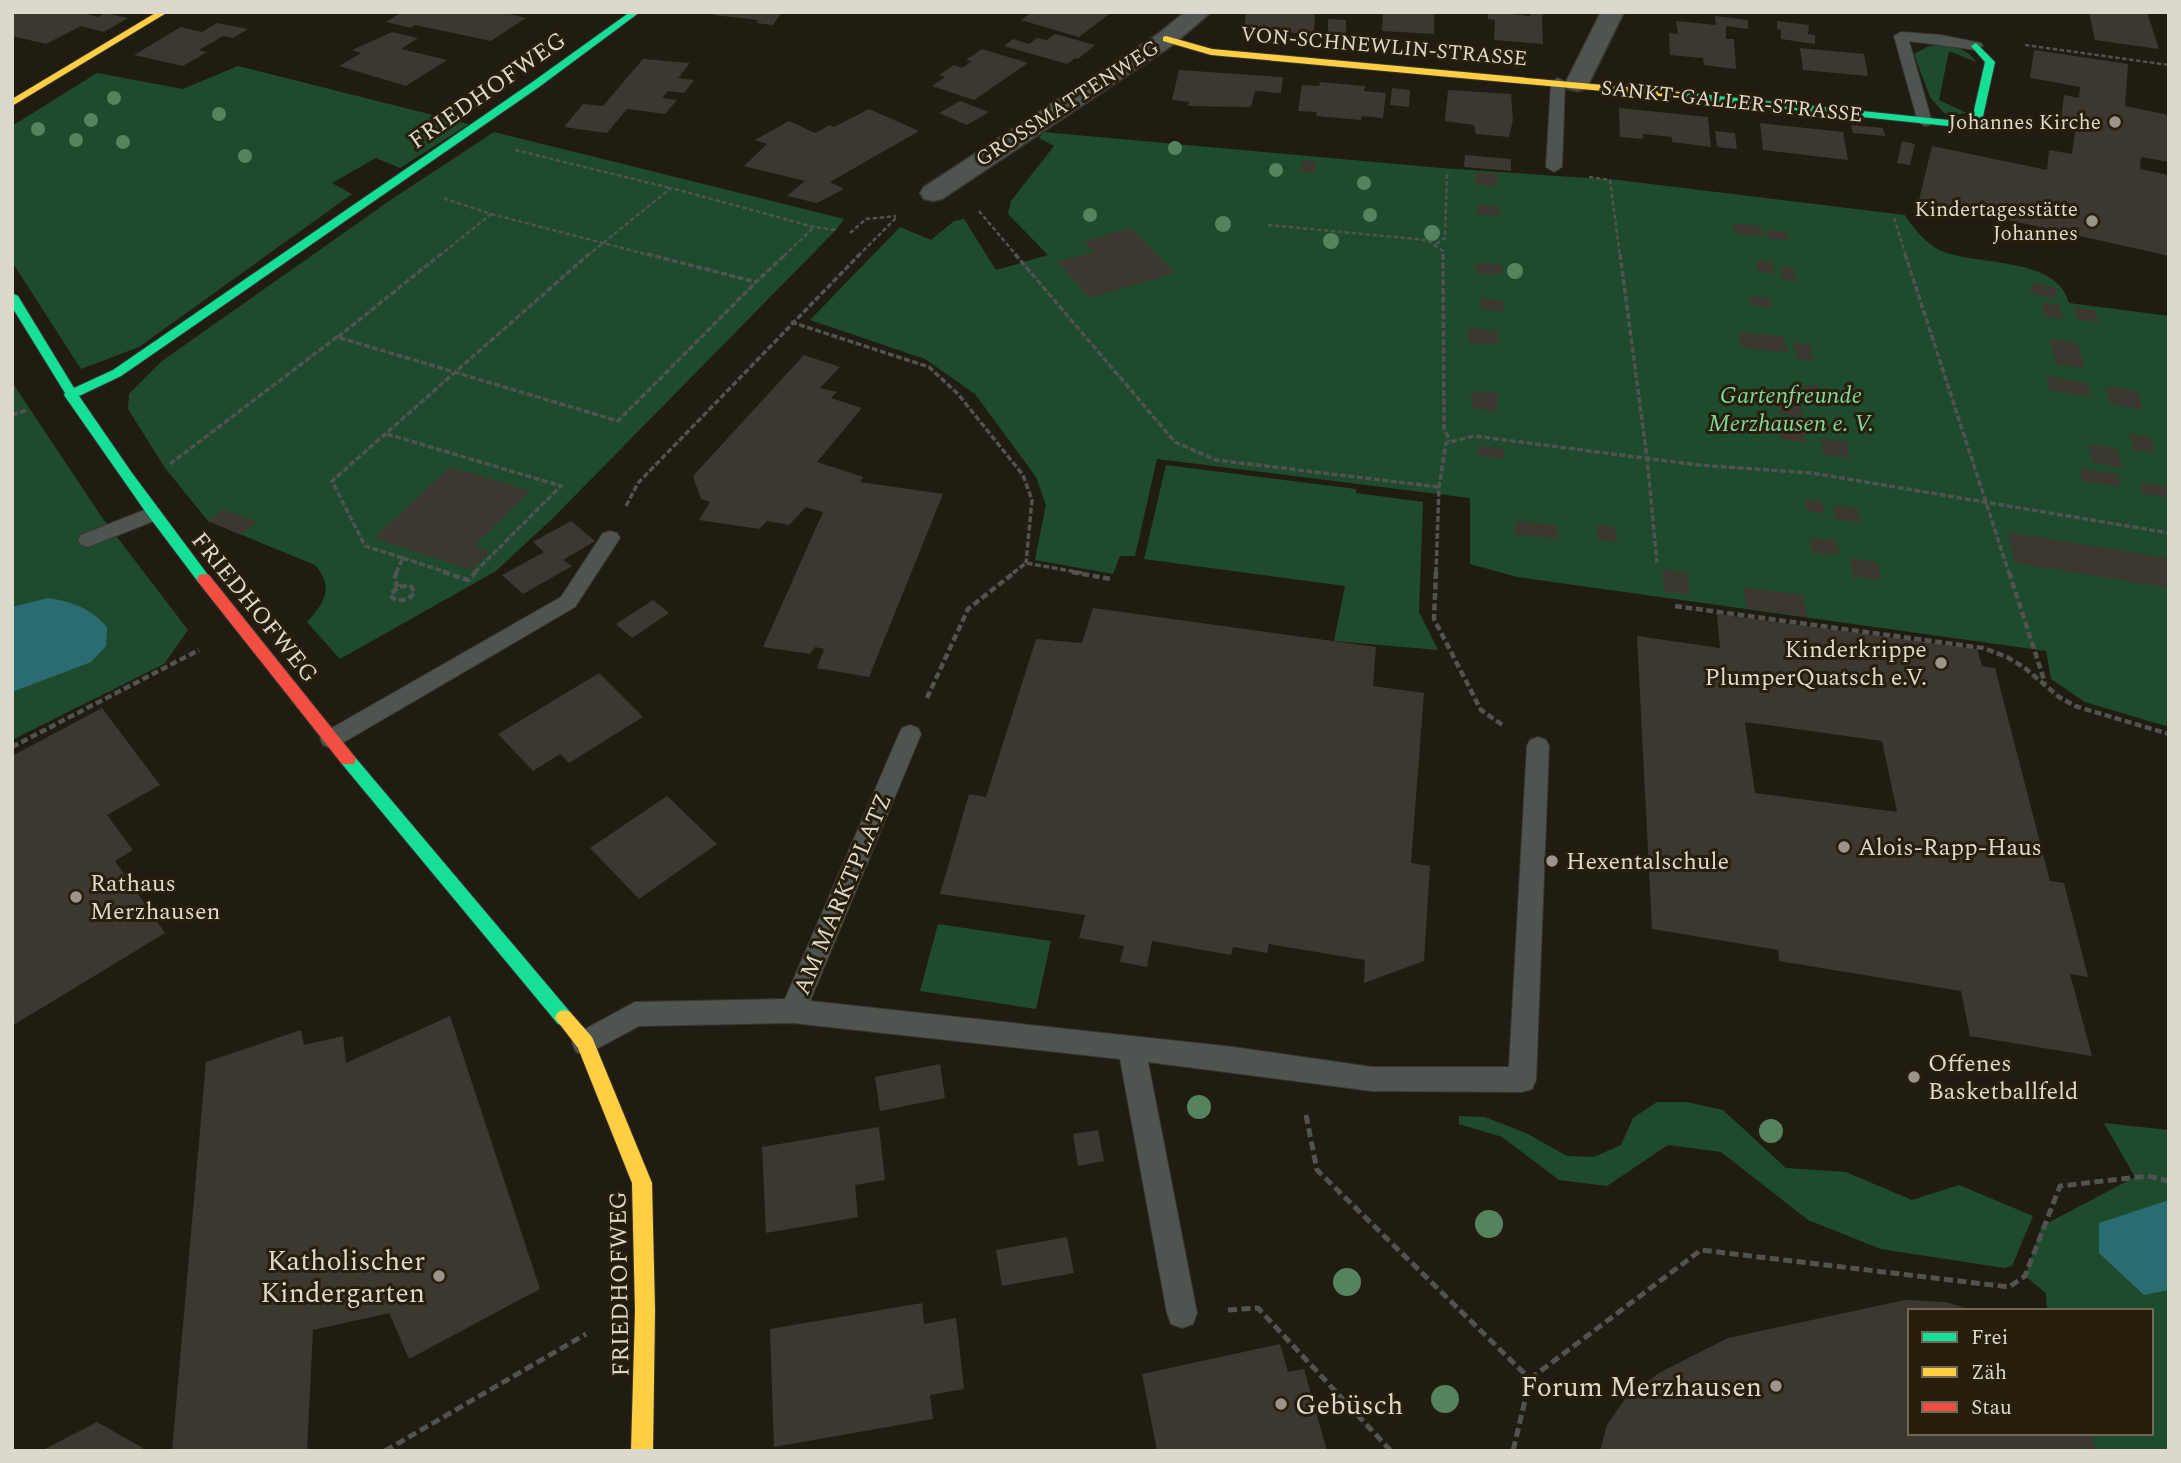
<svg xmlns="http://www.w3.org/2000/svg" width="2181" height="1463" viewBox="0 0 2181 1463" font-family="Spectral,serif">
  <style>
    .green { fill: #1e4b2d }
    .water { fill: #2b6c72 }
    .building { fill: #3c382f; fill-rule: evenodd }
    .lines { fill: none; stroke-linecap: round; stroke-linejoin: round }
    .lane-casing { stroke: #3a352e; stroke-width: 2 }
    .street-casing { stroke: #3a352e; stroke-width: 3 }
    .fast-casing { stroke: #3a352e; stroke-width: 2 }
    .slow-casing { stroke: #3a352e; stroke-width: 2 }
    .jam-casing { stroke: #3a352e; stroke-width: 2 }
    .path-far3 { stroke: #50534f; stroke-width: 2.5; stroke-dasharray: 4.5 2.5; stroke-linecap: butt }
    .path-far2 { stroke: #50534f; stroke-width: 3.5; stroke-dasharray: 6 2.5; stroke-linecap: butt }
    .path-far1 { stroke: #50534f; stroke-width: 4.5; stroke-dasharray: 7 3.5; stroke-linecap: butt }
    .path { stroke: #50534f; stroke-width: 5; stroke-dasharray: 9 4.5; stroke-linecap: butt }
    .lane { fill: #4e5550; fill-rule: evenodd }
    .street { fill: #4e5550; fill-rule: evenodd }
    .fast { fill: #16e098; fill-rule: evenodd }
    .slow { fill: #ffcf43; fill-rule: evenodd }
    .jam { fill: #f24e42; fill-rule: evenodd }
    .tree { fill: #55835d }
    .poi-dot { fill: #9b968b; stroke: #271f0c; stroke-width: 2.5 }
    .labels { text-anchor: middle; stroke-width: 6; stroke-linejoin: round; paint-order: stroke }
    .far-street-label { font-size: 21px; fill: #ddd8cc; stroke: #271f0c }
    .far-poi-label { font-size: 21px; fill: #ddd8cc; stroke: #271f0c; text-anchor: end }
    .street-label { font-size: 24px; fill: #ddd8cc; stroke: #271f0c }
    .park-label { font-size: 24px; font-style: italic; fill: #80d79b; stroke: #271f0c }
    .poi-label { font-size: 24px; fill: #ddd8cc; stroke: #271f0c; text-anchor: start }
    .near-poi-label { font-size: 28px; fill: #ddd8cc; stroke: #271f0c; text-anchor: end }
  </style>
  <rect width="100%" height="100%" fill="#211c12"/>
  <path class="green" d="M1943,45C1956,47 1969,50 1976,62L1949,51L1939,100L1967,113L1952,115L1944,113L1930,97L1914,54L1929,46Z
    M238,66L469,124L400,168L376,158L332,183L352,194L139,347L81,369L12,262V126L97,73L183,89Z
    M494,132L844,219L836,230L552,519L496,571L340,659L307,622C324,603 335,588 315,565L208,521L165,468L128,409L129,394L162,361L392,199Z
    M1043,132L1441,168L1618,180L1905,215C1912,227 1926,243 1939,250C1977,267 2056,255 2069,303L2169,316V727L2085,702L2051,679L2046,651L1517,577L1470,564V498L1157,459L1135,556H1120L1113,574L1035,560L1046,505L1036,477L975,394L925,359L810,320L900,227L931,240L954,221L964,219L996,270L1048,255L1008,214L1011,201L1054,146L1039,138Z
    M12,382L101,516L188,630L164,664L12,740Z
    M1166,465L1356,489V493L1423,502L1419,612L1438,650L1334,641L1345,586L1144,559Z
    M938,924L1051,941L1036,1009L920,991Z
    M1657,1102H1687L1723,1110L1786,1168L1846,1172L1912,1200L1959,1185L2033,1216L2012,1266L2004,1268L1881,1249L1808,1220L1721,1152L1668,1145L1607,1186L1559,1180L1502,1137L1459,1124V1116L1485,1117L1526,1133L1567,1156L1594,1157L1621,1145L1633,1118Z
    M2104,1123L2169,1130V1451H2096L2091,1433H2151V1311H2047L2046,1293L2025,1276L2042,1226L2135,1177Z"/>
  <path class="water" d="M48,598C73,602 90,608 107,627L106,646L91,662L12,692V607Z
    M2169,1200V1290L2144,1295L2099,1253V1223Z"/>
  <path class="building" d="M12,12H80L98,17L105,13L128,18L104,32L81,26L46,44L12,36Z
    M402,12H500L526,18L491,41L415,25L411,28L386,22Z
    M716,12H782L773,25L756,23L758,20L714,15Z
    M1032,12H1112L1079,37L1021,20Z
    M1246,12H1315L1314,34L1244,30Z
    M1383,12H1434V34L1382,31Z
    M1488,12L1530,16L1532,12H1545L1542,17L1543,44L1494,40L1495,20L1488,19Z
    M2089,12H2147L2159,49L2095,40Z
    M1715,16L1748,20V29L1726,26V39H1734L1736,69L1704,65L1703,58L1670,55L1669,33L1678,34L1676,21L1716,25Z
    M1328,19L1346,20V35L1328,34Z
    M1777,21L1809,25L1808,34L1815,35V44L1781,39V30L1777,29Z
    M217,23L248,29L233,38L223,36L199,50L207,52L183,66L134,55L181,27L202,32Z
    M392,32L418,38L401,49L447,60L406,86L339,66L361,53L352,50Z
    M1055,34L1095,45L1078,59L1075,58L1067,64L1004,46L1013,39L1029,44L1037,38L1047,40Z
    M1800,48L1864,54L1868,76L1803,70Z
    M982,49L1028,63L974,100L932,86L945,77L939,75L954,65L962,68L972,61L966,60Z
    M2034,50L2128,64L2125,106L2169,115V162L2141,157L2140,169L2169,175V256L1919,200L1932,146L2047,170L2049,150L2072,154L2075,131L2060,128L2064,95L2079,98L2080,87L2030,78Z
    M643,59L690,63L678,78L694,80L684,93L668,91L665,94L662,98L677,100L665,114L627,109L607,133L564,127L583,104L603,106Z
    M1179,70L1283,77L1281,93L1255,91L1251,107L1188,106L1189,102L1172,100Z
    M1320,82L1365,86L1364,91L1386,93L1383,118L1362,116L1361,120L1316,116L1317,112L1298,111L1302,85L1319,86Z
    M1392,88L1410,90L1409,107L1390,105Z
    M1448,90L1511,94L1513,120L1509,137L1476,134L1474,125L1445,121Z
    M960,101L989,112L967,125L939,113Z
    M1619,108L1708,117L1711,147L1672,142V137L1643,134V139L1620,137Z
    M869,109L919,131L830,182L844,189L817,203L787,196L805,181L744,166L767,144L755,140L789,121L815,133L830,125L834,127Z
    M1760,123L1843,132L1848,160L1763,150Z
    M1851,125L1883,128L1885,136L1853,133Z
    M1715,131L1735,133L1737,149L1717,147Z
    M1902,141L1915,144L1910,165L1897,163Z
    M1465,155L1511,159V171L1464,167Z
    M1302,160L1317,162L1315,173L1300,172Z
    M1475,172L1497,174L1498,187L1476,185Z
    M1477,204L1499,206L1500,216L1477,214Z
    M1733,223L1761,226L1764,237L1735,234Z
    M1131,228L1175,273L1090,298L1057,262L1093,252L1084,241Z
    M1766,229L1787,232L1789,240L1768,239Z
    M1756,260L1772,261L1775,274L1759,272Z
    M1476,263L1501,264L1503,274H1477Z
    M1779,267L1793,268L1797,281L1783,280Z
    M2033,282L2057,288L2055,299L2030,293Z
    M1750,296L1771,299L1772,308L1751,305Z
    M1480,298L1503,300L1504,311L1481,309Z
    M2041,302L2059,305L2063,319L2045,317Z
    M2074,307L2095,310L2098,322L2077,320Z
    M1468,328L1498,331V345L1469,343Z
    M1738,332L1783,336L1788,352L1741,348Z
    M2050,339L2078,343L2085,368L2056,364Z
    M1793,342L1810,344L1814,361L1797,359Z
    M804,355L840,367L820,388L837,392L831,398L862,408L817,462L863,477L860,482L943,494L869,677L817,668L824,649L815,647L810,654L763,647L823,512L806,507L789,525L767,521L759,529L699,520L710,502L701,499L693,476Z
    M2046,376L2088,383L2091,397L2049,390Z
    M1803,385L1819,386L1823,402L1807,400Z
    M2105,386L2137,391L2143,409L2110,404Z
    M1471,391L1497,393L1498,412L1472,409Z
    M1778,402L1801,405L1803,417L1780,414Z
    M1780,429L1804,432L1807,443L1782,440Z
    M2129,433L2151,437L2156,453L2134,450Z
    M1821,438L1847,442L1850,458L1824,455Z
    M2088,444L2116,448L2124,468L2093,463Z
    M1478,446L1504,449V459L1478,456Z
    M450,467L530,491L474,546L490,551L471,570L374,538Z
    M2080,468L2118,474L2121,487L2082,481Z
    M2140,483L2169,487V497L2143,494Z
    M1804,500H1821L1825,513L1808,512Z
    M1833,505L1858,508L1861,523L1835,520Z
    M224,509L257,522L241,535L208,521Z
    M571,521L595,541L563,560L572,566L523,594L502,575L544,552L533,542Z
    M1515,521L1557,525L1558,539L1515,535Z
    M1596,525L1615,527L1617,542L1598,540Z
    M2008,532L2169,558V588L2015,563Z
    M1809,538L1835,540L1840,555L1813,553Z
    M1850,558L1877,562L1881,580L1853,577Z
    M1662,569L1688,573L1690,595L1664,591Z
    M1744,587L1803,595L1807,617L1746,608Z
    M653,600L669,613L632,638L616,624Z
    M1093,608L1376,647L1373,686L1424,693L1411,863L1430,866L1424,961L1364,983L1365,960L1269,944L1267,953L1233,947L1231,955L1152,941L1147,967L1120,962L1124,946L1079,938L1085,915L940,894L969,794L986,797L1036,639L1082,643Z
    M1717,614L1977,649L1982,666L1995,668L2050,881L2064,883L2088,977L2070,974L2092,1056L1970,1036L1961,991L1779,961L1778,950L1652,929L1637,636L1720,648ZM1745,722L1882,741L1897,812L1755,793Z
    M599,673L643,717L569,763L560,754L533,771L498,734Z
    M102,708L160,785L107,815L133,850L115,861L165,933L12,1026V756Z
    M667,796L717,844L639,899L590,848Z
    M450,1016L540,1289L409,1359L389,1313L313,1330L307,1451H172L206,1062L301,1030L304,1045L343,1036L346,1063Z
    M940,1064L945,1098L880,1111L875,1077Z
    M879,1127L885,1180L855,1185L858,1217L766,1233L762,1147Z
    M1098,1130L1104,1161L1078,1166L1073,1134Z
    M1067,1237L1074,1273L1002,1286L996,1250Z
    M1905,1300L1946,1302L1971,1310L1910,1311V1433H2091L2096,1451H1600L1607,1425L1625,1399L1659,1373L1728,1338Z
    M922,1303L924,1324L956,1318L964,1389L930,1395L933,1419L774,1447L770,1329Z
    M1280,1344L1288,1372L1304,1369L1327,1451H1157L1142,1374Z
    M97,1422L143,1448L141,1451H41Z"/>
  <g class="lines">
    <defs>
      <path id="lane" d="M1901,32L1941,35L1981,43L1983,46L1976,50L1909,41L1932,122L1930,125L1925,126L1918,122L1894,36Z
        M1558,78L1565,82L1562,167L1554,172L1546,167L1551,82Z
        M152,507L159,509L162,514L159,519L88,547L81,545L78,540L81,535Z
        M610,531L617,533L620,538L575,607L339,745L331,748L323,745L320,739L323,733L561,597L603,533Z
        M910,725L918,728L921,734L810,1001L1233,1047L1372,1067H1509L1527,746L1530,740L1538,737L1546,740L1549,746L1536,1080L1532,1089L1522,1092L1372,1091L1148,1062L1197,1313L1193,1324L1182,1328L1171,1324L1167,1313L1120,1059L793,1023L639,1026L585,1055L576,1052L572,1043L576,1034L635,1002L785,999L899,734L902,728Z"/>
      <path id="street" d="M1185,12H1211L1174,44L942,199L933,201L924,199L920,193L924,187L1158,34Z
        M1601,12H1624L1586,89L1577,91L1568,89L1565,84Z"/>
      <path id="fast" d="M630,12H640L539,87L121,376L79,396L132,473L211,579L204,584L199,583L147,514L64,395L65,393L12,307V293L18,296L74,388L113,370L531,83Z
        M1976,43L1995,62L1982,121L1958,127L1680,98L1675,95L1680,92L1958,121L1972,119L1985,62L1971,46Z
        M348,754L354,756L570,1012L573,1018L570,1024L564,1026L558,1024L342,764L340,760L342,756Z"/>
      <path id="slow" d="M157,12H168L12,106V99Z
        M1166,36L1212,49L1680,92L1685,95L1680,98L1211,55L1163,41V37Z
        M564,1010L570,1012L592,1037L652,1183L655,1310L653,1451H631L635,1310L632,1183L578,1048L555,1018L558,1012Z"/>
      <path id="jam" d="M204,574L209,575L354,756L356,760L354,764H342L199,583L197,579L199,575Z"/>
    </defs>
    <use href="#lane" class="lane-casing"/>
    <use href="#street" class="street-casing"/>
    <use href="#fast" class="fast-casing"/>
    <use href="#slow" class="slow-casing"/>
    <use href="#jam" class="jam-casing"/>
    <path class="path-far3" d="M2025,45L2169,65
      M515,150L670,188
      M1589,177L1610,180L1620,256
      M979,211L1017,256
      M491,214L653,256
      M1894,218L1906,256
      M1268,225L1427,240L1443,251V256
      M850,233L866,219L896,216
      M1436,244L1445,238L1447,171
      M439,256L491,214L443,198
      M587,256L671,188L814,227L836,230
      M784,256L814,227
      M858,256L897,217"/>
    <path class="path-far2" d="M647,254L756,282L786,254
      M1015,254L1175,442L1216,460L1439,487
      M1443,254L1444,428L1450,441
      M1620,254L1647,458L1657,563
      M1905,254L2009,573
      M791,322L929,367L958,394L1023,475L1032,500L1026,563
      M338,337L441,254
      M12,415L27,410
      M387,434L561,486L474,573
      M170,464L337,337L618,421L756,282
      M626,506L638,483L860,254
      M403,558L449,573
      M396,573L403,558L365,546L332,481L589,254
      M1013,573L1026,563L1082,573
      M1436,573L1439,487L1446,443L1474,436L1698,465L1812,473L2169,533"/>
    <path class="path-far1" d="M397,572L394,579L398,587
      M443,572L468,580L476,572
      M1072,572L1111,579
      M1436,572L1434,619L1481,710L1504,726
      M2009,572L2045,683
      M410,585L415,592L408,599L396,601L390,595L398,587Z
      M1675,606L1983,648L2007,657L2025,668L2059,697L2075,706L2169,734
      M927,698L968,609L1015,572
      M12,747L199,650"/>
    <path class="path" d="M1306,1115L1317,1170L1530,1379L1513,1451
      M1228,1310L1258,1308L1391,1451
      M1530,1379L1701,1250L2009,1287L2025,1276L2060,1186L2148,1176L2169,1181
      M385,1451L586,1334"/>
    <use href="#lane" class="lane"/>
    <use href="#street" class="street"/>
    <use href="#fast" class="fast"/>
    <use href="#slow" class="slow"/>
    <use href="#jam" class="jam"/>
  </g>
  <g class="tree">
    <circle cx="114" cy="98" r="7"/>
    <circle cx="219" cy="114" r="7"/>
    <circle cx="91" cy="120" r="7"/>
    <circle cx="38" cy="129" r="7"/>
    <circle cx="76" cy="140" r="7"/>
    <circle cx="123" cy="142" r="7"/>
    <circle cx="1175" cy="148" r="7"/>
    <circle cx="245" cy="156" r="7"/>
    <circle cx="1276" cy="170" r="7"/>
    <circle cx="1364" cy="183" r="7"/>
    <circle cx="1090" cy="215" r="7"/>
    <circle cx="1370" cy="215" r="7"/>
    <circle cx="1223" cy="224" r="8"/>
    <circle cx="1432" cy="233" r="8"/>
    <circle cx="1331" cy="241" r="8"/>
    <circle cx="1515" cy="271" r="8"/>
    <circle cx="1199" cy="1107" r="12"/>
    <circle cx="1771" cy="1131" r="12"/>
    <circle cx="1489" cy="1224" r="14"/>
    <circle cx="1347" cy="1282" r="14"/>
    <circle cx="1445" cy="1399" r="14"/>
  </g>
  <g class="poi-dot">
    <circle cx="2115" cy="122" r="7"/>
    <circle cx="2092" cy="221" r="7"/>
    <circle cx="1941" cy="663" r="7"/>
    <circle cx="1844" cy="847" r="7"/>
    <circle cx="1552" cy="861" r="7"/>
    <circle cx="76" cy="897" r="7"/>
    <circle cx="1914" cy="1077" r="7"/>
    <circle cx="439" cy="1276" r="7"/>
    <circle cx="1776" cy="1386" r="7"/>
    <circle cx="1281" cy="1404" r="7"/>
  </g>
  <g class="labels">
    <g class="far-street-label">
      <text transform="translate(1384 46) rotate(5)" y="7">VON-SCHNEWLIN-STRASSE</text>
      <text transform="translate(1732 101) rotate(6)" y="7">SANKT-GALLER-STRASSE</text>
      <text transform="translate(1067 103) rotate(-33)" y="7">GROSSMATTENWEG</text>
    </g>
    <g class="far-poi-label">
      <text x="2101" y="129">Johannes Kirche</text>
      <text x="2078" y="216">Kindertagesstätte<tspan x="2078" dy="24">Johannes</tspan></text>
    </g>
    <g class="street-label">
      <text transform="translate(487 90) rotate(-35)" y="8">FRIEDHOFWEG</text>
      <text transform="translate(255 607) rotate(51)" y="8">FRIEDHOFWEG</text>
      <text transform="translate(842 894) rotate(-67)" y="8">AM MARKTPLATZ</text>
      <text transform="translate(619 1284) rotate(-91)" y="8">FRIEDHOFWEG</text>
    </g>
    <g class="park-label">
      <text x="1791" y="403">Gartenfreunde<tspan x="1791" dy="28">Merzhausen e. V.</tspan></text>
    </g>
    <g class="poi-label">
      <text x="1927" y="657" text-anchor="end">Kinderkrippe<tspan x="1927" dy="28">PlumperQuatsch e.V.</tspan></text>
      <text x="1858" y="855">Alois-Rapp-Haus</text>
      <text x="1566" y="869">Hexentalschule</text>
      <text x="90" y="891">Rathaus<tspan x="90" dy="28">Merzhausen</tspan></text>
      <text x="1928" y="1071">Offenes<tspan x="1928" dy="28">Basketballfeld</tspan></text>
    </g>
    <g class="near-poi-label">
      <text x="425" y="1270">Katholischer<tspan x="425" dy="32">Kindergarten</tspan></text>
      <text x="1762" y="1396">Forum Merzhausen</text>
      <text x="1295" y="1414" text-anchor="start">Gebüsch</text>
    </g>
  </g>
  <rect width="2181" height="1463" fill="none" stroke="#ddd8cc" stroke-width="28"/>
  <rect x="1908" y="1309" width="245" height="126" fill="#271f0c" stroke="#706959" stroke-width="2"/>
  <rect x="1922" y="1332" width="35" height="10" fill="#16e098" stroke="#706959" stroke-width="2"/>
  <text x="1971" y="1344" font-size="21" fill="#ddd8cc">Frei</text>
  <rect x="1922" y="1367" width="35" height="10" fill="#ffcf43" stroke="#706959" stroke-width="2"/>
  <text x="1971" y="1379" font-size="21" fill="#ddd8cc">Zäh</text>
  <rect x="1922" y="1402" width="35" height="10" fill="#f24e42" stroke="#706959" stroke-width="2"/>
  <text x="1971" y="1414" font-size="21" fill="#ddd8cc">Stau</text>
</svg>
